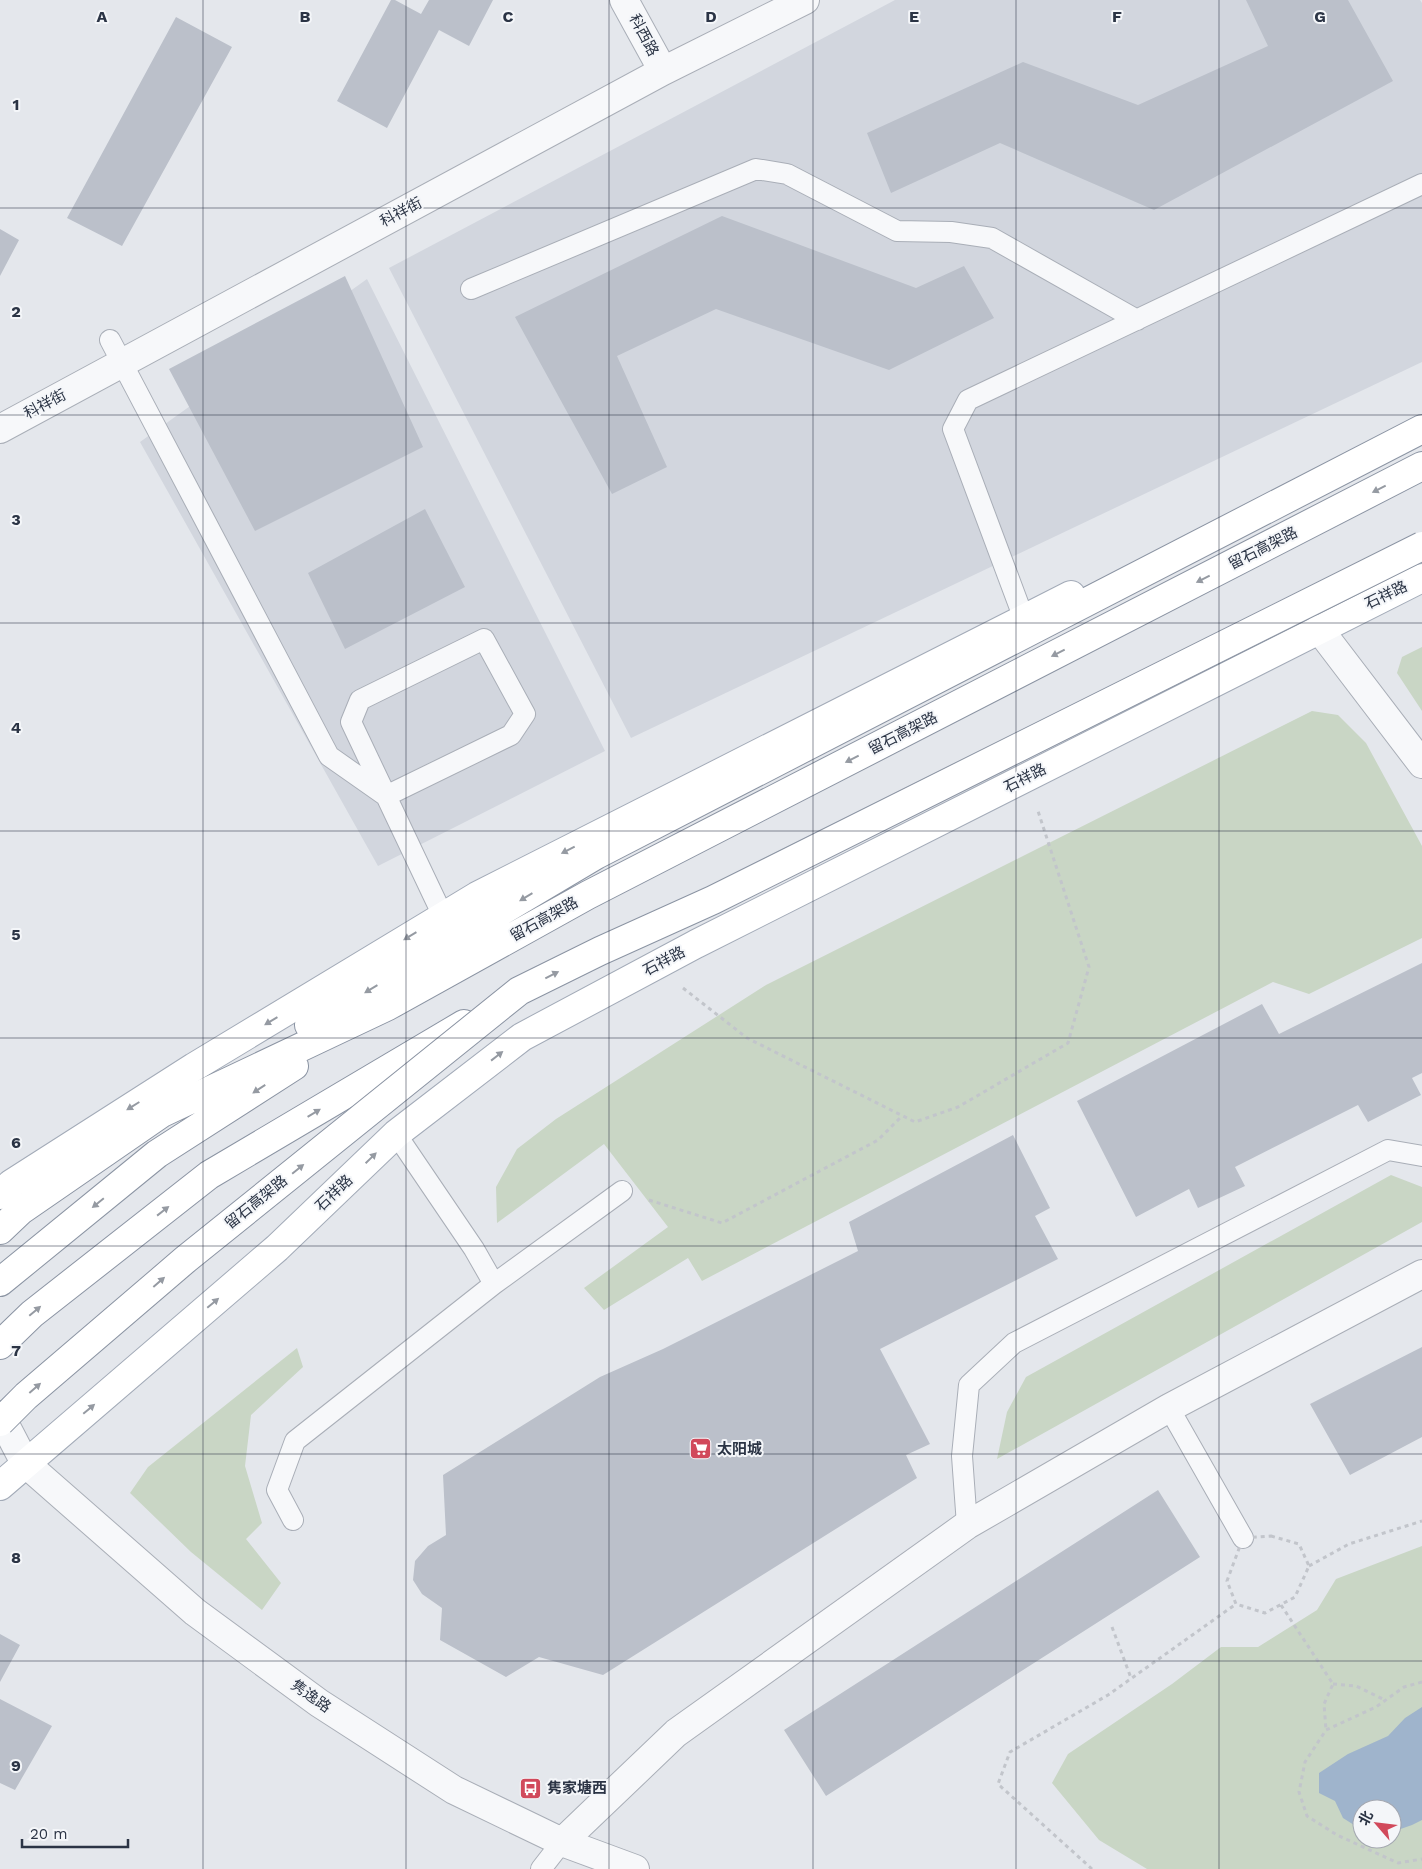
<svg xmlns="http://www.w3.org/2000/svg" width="1422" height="1869" viewBox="0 0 1422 1869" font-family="'Work Sans','Noto Sans SC',sans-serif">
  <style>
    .built { fill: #d2d6de }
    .green { fill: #c9d6c5; fill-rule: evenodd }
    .water { fill: #9fb4cc }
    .building { fill: #bbc0ca }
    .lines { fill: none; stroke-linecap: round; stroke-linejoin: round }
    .service-casing { stroke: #a9aeb7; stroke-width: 22 }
    .minor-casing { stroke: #a9aeb7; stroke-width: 30 }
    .tertiary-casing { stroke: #a9aeb7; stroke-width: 30 }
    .primary-casing { stroke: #a3abb8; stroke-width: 30 }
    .trunk-casing { stroke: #8b94a3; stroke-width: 30 }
    .path { stroke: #c2c5cb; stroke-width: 3; stroke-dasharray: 4 4; stroke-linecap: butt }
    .service { stroke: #f7f8fa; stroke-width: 20 }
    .minor { stroke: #f7f8fa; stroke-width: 28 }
    .tertiary { stroke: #f7f8fa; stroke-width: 28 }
    .primary { stroke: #fff; stroke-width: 28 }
    .trunk { stroke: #fff; stroke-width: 28 }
    .trunk-bridge-casing { stroke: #8b94a3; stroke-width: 30; stroke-linecap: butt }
    .trunk-bridge { stroke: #fff; stroke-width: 28 }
    .oneway { fill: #959aa2 }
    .grid { fill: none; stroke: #2b3445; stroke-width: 1; stroke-opacity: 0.55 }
    .labels { text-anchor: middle; stroke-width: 4; stroke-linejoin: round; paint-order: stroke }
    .street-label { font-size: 15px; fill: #2b3445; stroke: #f4f6f9 }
    .poi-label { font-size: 15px; font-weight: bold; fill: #2b3445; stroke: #f4f6f9; text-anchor: start }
    .grid-label { font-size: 16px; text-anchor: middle; font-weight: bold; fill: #2b3445; stroke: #f4f6f9; stroke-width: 4; stroke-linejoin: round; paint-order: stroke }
  </style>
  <rect width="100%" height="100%" fill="#e4e7ec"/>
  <path class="built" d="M895,0H1420L1422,3V362L631,738L389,268Z
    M367,279L605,751L378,866L140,442Z"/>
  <path class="green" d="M1422,647V711L1397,673L1402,657Z
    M1312,711L1338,715L1366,743L1422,846V938L1309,994L1273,982L702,1281L688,1258L604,1310L584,1288L668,1227L604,1144L497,1223L496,1187L517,1149L556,1119L766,985Z
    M1391,1175L1422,1187V1222L997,1459L1007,1412L1026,1377Z
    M297,1348L303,1367L251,1415L245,1466L262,1523L246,1539L281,1583L262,1610L191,1552L130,1493L148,1467Z
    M1422,1546V1869H1147L1099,1840L1052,1783L1068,1754L1172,1684L1221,1647H1258L1317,1610L1336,1579ZM1362,1809H1392V1839H1362Z"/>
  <path class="water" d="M1422,1707V1820L1412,1825L1392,1832V1809H1362V1830L1343,1818L1335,1801L1319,1793V1773L1348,1754L1388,1736L1405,1718Z"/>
  <path class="building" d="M391,0H395L421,14L429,0H493L469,46L439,30L387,128L337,101Z
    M1246,0H1348L1393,81L1154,210L1000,143L891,193L867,133L1023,62L1138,105L1268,46Z
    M176,17L232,47L122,246L67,218Z
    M722,216L916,288L964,266L994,318L889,370L716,309L617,356L667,467L612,494L515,317Z
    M0,229L19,240L0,276Z
    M345,276L423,447L255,531L169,369Z
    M425,509L465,587L345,649L308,573Z
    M1422,963V1073L1412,1078L1421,1095L1368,1122L1358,1105L1235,1167L1245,1186L1198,1208L1189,1189L1136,1217L1077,1101L1262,1004L1279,1034Z
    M1013,1135L1050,1208L1035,1216L1058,1259L880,1349L930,1444L906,1455L917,1478L603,1675L539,1657L506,1677L440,1640L442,1608L422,1594L413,1580L415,1561L428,1546L446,1535L443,1475L600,1377L663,1349L858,1251L849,1222Z
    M1422,1347V1437L1350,1475L1310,1404Z
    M1158,1490L1200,1557L826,1796L784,1730Z
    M0,1634L20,1645L0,1682Z
    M0,1699L52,1726L15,1790L0,1783Z"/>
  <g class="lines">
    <defs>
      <path id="service" d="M471,289L756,169L787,174L897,231L951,232L992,238L1137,320
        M110,340L329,756L386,796L511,735L525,714L484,639L360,700L351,722L443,916
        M1024,619L953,429L968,400L1422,184
        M494,1284L622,1191
        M1169,1408L1243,1538
        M293,1520L277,1490L295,1441L494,1284L474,1249L396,1134
        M967,1525L962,1456L969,1385L1014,1343L1388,1150L1422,1156
        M541,1869L562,1842"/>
      <path id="minor" d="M624,0L663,71
        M0,429L663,71L805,0
        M1319,629L1422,764
        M25,1463L195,1612L319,1703L454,1790L562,1842L635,1869
        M562,1842L676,1733L967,1525L1169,1408L1422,1274"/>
      <path id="tertiary" d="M0,1415L25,1463"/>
      <path id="primary" d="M0,1195L11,1184L194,1067L477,896L1071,595
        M0,1486L277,1248L396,1134L522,1037L696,944L1422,578"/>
      <path id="trunk" d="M309,1025L596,855L1422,429
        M0,1230L20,1211L162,1113L388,1006L588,895L1422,466
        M0,1282L157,1154L294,1066
        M0,1345L32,1314L209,1175L464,1024"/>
    </defs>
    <use href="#service" class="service-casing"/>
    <use href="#minor" class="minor-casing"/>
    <use href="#tertiary" class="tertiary-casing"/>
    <use href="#primary" class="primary-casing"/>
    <use href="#trunk" class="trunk-casing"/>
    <path class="path" d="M683,988L747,1038L915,1122L958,1107L1068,1043L1089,967L1037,808
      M649,1200L722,1223L878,1140L902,1116
      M1271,1536L1299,1544L1309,1566L1295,1597L1265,1613L1236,1604L1227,1581L1243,1538Z
      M1309,1566L1349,1544L1422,1521
      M1281,1605L1333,1684L1324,1704L1326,1730
      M1112,1627L1131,1678
      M1422,1682L1404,1687L1376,1707L1326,1730L1305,1762L1299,1792L1307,1816L1337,1835L1398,1863L1422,1859
      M1333,1684L1356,1686L1385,1700
      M1092,1869L998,1784L1010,1752L1108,1695L1236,1604"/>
    <use href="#service" class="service"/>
    <use href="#minor" class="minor"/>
    <use href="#tertiary" class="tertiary"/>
    <use href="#primary" class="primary"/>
    <use href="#trunk" class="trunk"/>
    <defs>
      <path id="trunk-bridge" d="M0,1422L26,1396L186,1259L519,991L600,951L713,900L1422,546"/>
    </defs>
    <use href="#trunk-bridge" class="trunk-bridge-casing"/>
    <use href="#trunk-bridge" class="trunk-bridge"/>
  </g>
  <defs><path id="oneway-solid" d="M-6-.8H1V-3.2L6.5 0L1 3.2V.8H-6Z" transform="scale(1.25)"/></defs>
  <g class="oneway">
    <use href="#oneway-solid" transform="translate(1379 489) rotate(153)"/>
    <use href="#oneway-solid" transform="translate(1203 579) rotate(153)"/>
    <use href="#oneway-solid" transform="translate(1058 653) rotate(153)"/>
    <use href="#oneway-solid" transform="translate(852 759) rotate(153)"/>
    <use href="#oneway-solid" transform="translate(568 850) rotate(153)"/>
    <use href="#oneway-solid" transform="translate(526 897) rotate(149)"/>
    <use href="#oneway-solid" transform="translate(410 936) rotate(149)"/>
    <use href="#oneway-solid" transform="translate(552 975) rotate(-27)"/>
    <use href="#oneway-solid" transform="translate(371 989) rotate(149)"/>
    <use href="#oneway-solid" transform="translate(271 1021) rotate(149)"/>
    <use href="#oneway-solid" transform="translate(497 1056) rotate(-38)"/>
    <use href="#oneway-solid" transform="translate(259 1089) rotate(147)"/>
    <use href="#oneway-solid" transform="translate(133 1106) rotate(148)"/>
    <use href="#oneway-solid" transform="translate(314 1113) rotate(-31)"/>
    <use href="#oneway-solid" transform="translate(371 1158) rotate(-44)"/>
    <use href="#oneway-solid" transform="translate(298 1169) rotate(-39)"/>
    <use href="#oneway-solid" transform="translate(98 1203) rotate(141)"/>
    <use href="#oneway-solid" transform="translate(163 1211) rotate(-38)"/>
    <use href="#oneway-solid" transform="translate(159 1282) rotate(-41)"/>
    <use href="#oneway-solid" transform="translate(213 1303) rotate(-40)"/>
    <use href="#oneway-solid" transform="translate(35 1311) rotate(-40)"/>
    <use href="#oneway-solid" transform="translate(35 1388) rotate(-41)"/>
    <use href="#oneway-solid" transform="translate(89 1409) rotate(-40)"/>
  </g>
  <path class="grid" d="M203,0V1869M406,0V1869M609,0V1869M813,0V1869M1016,0V1869M1219,0V1869M0,208H1422M0,415H1422M0,623H1422M0,831H1422M0,1038H1422M0,1246H1422M0,1454H1422M0,1661H1422"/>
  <defs>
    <symbol id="supermarket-square" viewBox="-11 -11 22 22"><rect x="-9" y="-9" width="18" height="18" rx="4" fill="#d1495b" stroke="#f4f6f9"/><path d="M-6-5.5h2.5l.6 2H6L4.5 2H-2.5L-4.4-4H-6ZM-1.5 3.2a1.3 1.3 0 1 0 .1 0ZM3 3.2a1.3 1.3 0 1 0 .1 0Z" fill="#fff"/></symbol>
    <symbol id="bus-square" viewBox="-11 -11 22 22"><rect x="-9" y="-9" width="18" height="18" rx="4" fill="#d1495b" stroke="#f4f6f9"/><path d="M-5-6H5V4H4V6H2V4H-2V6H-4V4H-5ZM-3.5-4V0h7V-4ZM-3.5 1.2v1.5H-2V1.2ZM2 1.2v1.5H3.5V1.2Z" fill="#fff"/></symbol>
  </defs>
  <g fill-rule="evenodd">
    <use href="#supermarket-square" x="688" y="1436" width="25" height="25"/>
    <use href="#bus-square" x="518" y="1776" width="25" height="25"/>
  </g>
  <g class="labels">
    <g class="street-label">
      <text transform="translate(644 35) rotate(62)" y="5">科西路</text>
      <text transform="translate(401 212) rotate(-28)" y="5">科祥街</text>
      <text transform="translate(45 404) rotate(-28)" y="5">科祥街</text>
      <text transform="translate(1263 548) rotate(-27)" y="5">留石高架路</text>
      <text transform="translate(1386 595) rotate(-26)" y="5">石祥路</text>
      <text transform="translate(903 733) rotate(-27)" y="5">留石高架路</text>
      <text transform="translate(1025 778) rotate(-27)" y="5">石祥路</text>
      <text transform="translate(544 919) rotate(-29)" y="5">留石高架路</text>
      <text transform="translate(664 961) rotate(-28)" y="5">石祥路</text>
      <text transform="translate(334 1193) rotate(-44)" y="5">石祥路</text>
      <text transform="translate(256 1202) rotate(-39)" y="5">留石高架路</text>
      <text transform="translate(311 1696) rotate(35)" y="5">隽逸路</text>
    </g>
    <g class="poi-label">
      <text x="717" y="1454">太阳城</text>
      <text x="547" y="1793">隽家塘西</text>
    </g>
  </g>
  <g class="grid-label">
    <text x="102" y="22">A</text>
    <text x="305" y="22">B</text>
    <text x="508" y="22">C</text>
    <text x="711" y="22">D</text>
    <text x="914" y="22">E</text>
    <text x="1117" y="22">F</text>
    <text x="1320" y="22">G</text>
    <text x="16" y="110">1</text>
    <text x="16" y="317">2</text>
    <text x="16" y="525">3</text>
    <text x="16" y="733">4</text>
    <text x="16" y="940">5</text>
    <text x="16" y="1148">6</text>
    <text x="16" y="1356">7</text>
    <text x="16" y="1563">8</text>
    <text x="16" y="1771">9</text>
  </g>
  <g transform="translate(1377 1824) rotate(298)"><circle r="24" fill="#f4f6f9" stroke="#a4a8b1"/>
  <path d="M0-4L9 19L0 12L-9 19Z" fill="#d1495b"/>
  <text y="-8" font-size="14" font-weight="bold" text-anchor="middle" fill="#2b3445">北</text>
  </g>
  <path d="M22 1839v8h106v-8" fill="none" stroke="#2b3445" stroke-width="2.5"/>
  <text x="30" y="1839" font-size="15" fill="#2b3445" stroke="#f4f6f9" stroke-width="4" paint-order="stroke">20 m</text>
</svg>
